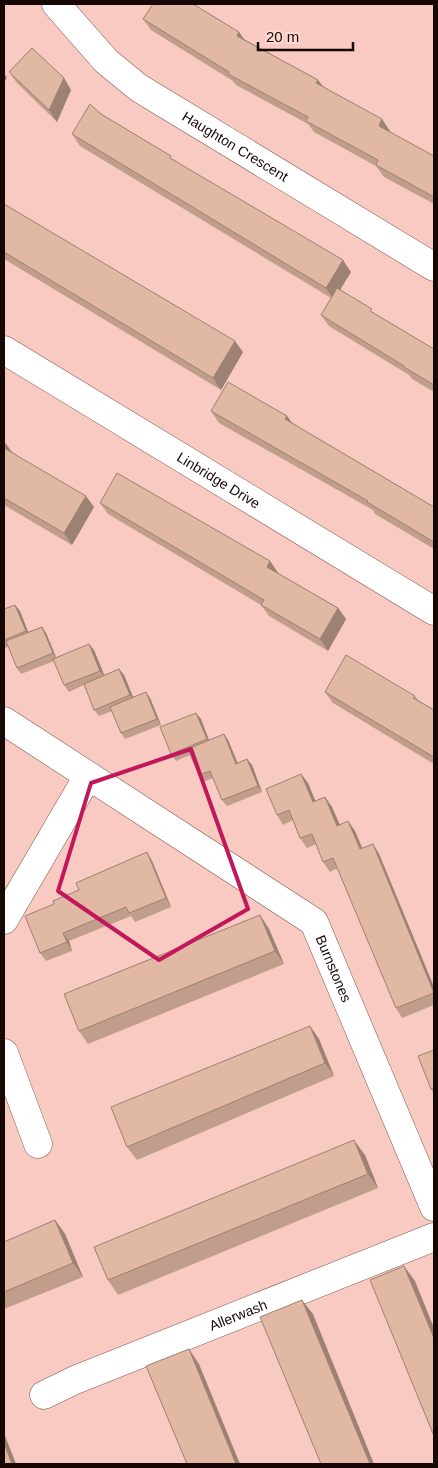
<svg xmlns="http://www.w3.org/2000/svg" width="438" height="1468" viewBox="0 0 438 1468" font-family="Arial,sans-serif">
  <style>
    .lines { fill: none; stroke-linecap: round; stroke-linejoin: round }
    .minor-casing { stroke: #805851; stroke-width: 29 }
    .minor { stroke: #fff; stroke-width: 28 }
    .wall { fill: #c19e8c }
    .shaded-wall { fill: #9d8172 }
    .building { fill: #e0b8a3; stroke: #9d8172 }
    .marked { fill: none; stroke: #c2185b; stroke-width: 4; stroke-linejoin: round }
    .labels { text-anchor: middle; stroke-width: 4; stroke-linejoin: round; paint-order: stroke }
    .street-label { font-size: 14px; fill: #170806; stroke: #ffd9d2 }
  </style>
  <rect width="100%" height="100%" fill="#f8cac1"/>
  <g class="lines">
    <defs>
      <g id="minor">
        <path id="s1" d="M56,4L106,61L139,88L434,267"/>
        <path id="s2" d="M4,350L434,611"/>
        <path id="s3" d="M4,721L314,922L434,1207"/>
        <path d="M4,920L88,776"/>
        <path d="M4,1053L38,1144"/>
        <path id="s4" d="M44,1395L75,1380L434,1237"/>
      </g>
    </defs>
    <use href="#minor" class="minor-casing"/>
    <use href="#minor" class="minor"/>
  </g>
  <path class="wall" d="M143,19L239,32L244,39L318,80L323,86L390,131V132L434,156V204L384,177L376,166L314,132L308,124L236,85L233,81L151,30Z
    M9,72L64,78L71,90L57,122L17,83Z
    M101,114L351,272L340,289L375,314L434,349V392L412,379L409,375L329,326L321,315L331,298L80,146L72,134Z
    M4,204L243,352L221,390L4,259Z
    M211,411L287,416L292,423L434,507V549L375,514L373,510L219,423Z
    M4,443L6,444L13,453L94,507L72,545L4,505Z
    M100,503L270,561L278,573L338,608L346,619L328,651L269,616L261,605L108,514Z
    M15,605L20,611L28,632L42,627L46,633L56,658L94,650L104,675L119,669L124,675L133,697L150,698L161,725L125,739L121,733L112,711L99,716L94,710L84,685L69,692L64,685L54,661L21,674L17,668L8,647L4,648V609Z
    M325,692L415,696L418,700L434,710V764L333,703Z
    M201,719L209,740H228L238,763L247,759L252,765L262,792L227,806L222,800L213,778L203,782L199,775L190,755L176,761L171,754Z
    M301,774L308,783L315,801L325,797L332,807L340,825L348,821L355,831L362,848L373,844L379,854L434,987V1005L402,1018L396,1008L338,868L330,872L323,862L316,844L307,848L300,838L293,820L283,825L277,815Z
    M147,852L152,861L171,907L135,922L131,916L69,941L72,951L46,961L40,953L54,904Z
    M260,915L269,929L284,964L88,1044L79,1031Z
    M310,1026L319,1039L334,1076L137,1160L127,1147Z
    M434,1050V1094L431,1089Z
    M365,1155L378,1188L118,1295L108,1280Z
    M55,1220L65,1234L83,1277L4,1309V1242Z"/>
  <path class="shaded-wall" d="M239,32L247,44L237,36Z
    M4,73L7,78L4,82Z
    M64,78L71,90L57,122L49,110Z
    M318,80L326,91L316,83Z
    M382,119L390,131L387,137L379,126Z
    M343,260L351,272L334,300L326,288Z
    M235,341L243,352L221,390L213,378Z
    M287,416L295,427L285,419Z
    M6,444L14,456L4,448Z
    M86,496L94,507L72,545L64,533Z
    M270,561L278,573L275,578L267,567Z
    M15,605L20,611L30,637L26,631Z
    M338,608L346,619L328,651L320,639Z
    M42,627L46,633L57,659L53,653Z
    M89,644L94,650L105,677L100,671Z
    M119,669L124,675L135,702L130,695Z
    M146,692L150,698L161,725L157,719Z
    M196,713L201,719L211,746L207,739Z
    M224,734L228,740L240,770L236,764Z
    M247,759L252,765L262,792L258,786Z
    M301,774L308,783L320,812L313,802Z
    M325,797L332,807L344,835L337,826Z
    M348,821L355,831L367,859L360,849Z
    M373,844L379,854L434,987V993Z
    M147,852L152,861L171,907L166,898Z
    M260,915L269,929L284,964L275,951Z
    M63,933L69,941L72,951L67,942Z
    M310,1026L319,1039L334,1076L325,1063Z
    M354,1140L365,1155L378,1188L368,1174Z
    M55,1220L65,1234L83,1277L73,1263Z
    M404,1266L415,1281L434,1328V1338Z
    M302,1300L313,1314L374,1464H370Z
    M189,1349L199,1364L240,1464H236Z
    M4,1433L16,1464H12L4,1443Z"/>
  <path class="building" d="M153,4H193L239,32L237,36L318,80L316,83L382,119L379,126L434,156V197L376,165L378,160L306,121L308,117L228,74L229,72L143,19Z
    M32,48L64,78L49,110L9,72Z
    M90,104L101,114L171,156L170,158L343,260L326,288L72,134Z
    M4,204L235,341L213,378L4,252Z
    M337,288L372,309L370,311L434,349V385L404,367V366L321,315Z
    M228,382L287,416L285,419L434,507V542L367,502L368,501L211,411Z
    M4,443L6,444L4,448L86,496L64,533L4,498Z
    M117,473L270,561L267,567L338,608L320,639L261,605L264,600L100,503Z
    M15,605L26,631L4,640V609Z
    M42,627L53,653L17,668L6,641Z
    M89,644L100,671L64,685L53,659Z
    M346,655L415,696L413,698L434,710V757L325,692Z
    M119,669L130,695L94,710L84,684Z
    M146,692L157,719L121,733L110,707Z
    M196,713L207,739L171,754L160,727Z
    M224,734L236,764L247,759L258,786L222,800L210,771L199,775L188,749Z
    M301,774L313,802L325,797L337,826L348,821L360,849L373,844L434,993L396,1008L333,858L323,862L312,834L300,838L289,810L277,815L266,789Z
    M147,852L166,898L129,913L126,907L63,933L67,942L40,953L25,916L54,904L53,901L79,890L76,883Z
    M260,915L275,951L79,1031L64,994Z
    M310,1026L325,1063L127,1147L111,1107Z
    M434,1050V1088L431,1089L418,1056Z
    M354,1140L368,1174L108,1280L94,1247Z
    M55,1220L73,1263L4,1292V1242Z
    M404,1266L434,1338V1436L370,1280Z
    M302,1300L370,1464H321L260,1317Z
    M189,1349L236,1464H187L146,1366Z
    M4,1443L12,1464H4Z"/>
  <path class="marked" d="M191,749L248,909L159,960L58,891L91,783Z"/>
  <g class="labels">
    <g class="street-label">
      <text dy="5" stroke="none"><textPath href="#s1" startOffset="231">Haughton Crescent</textPath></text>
      <text dy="5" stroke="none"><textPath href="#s2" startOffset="251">Linbridge Drive</textPath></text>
      <text dy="5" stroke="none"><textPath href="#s3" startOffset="420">Burnstones</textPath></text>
      <text dy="5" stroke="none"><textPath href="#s4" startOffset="210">Allerwash</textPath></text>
    </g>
  </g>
  <rect width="438" height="1468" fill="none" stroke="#170806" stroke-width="10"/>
  <path d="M258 42v8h95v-8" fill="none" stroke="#170806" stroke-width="2.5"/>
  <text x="266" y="42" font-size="15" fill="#170806" stroke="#ffd9d2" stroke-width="4" paint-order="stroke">20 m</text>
</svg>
